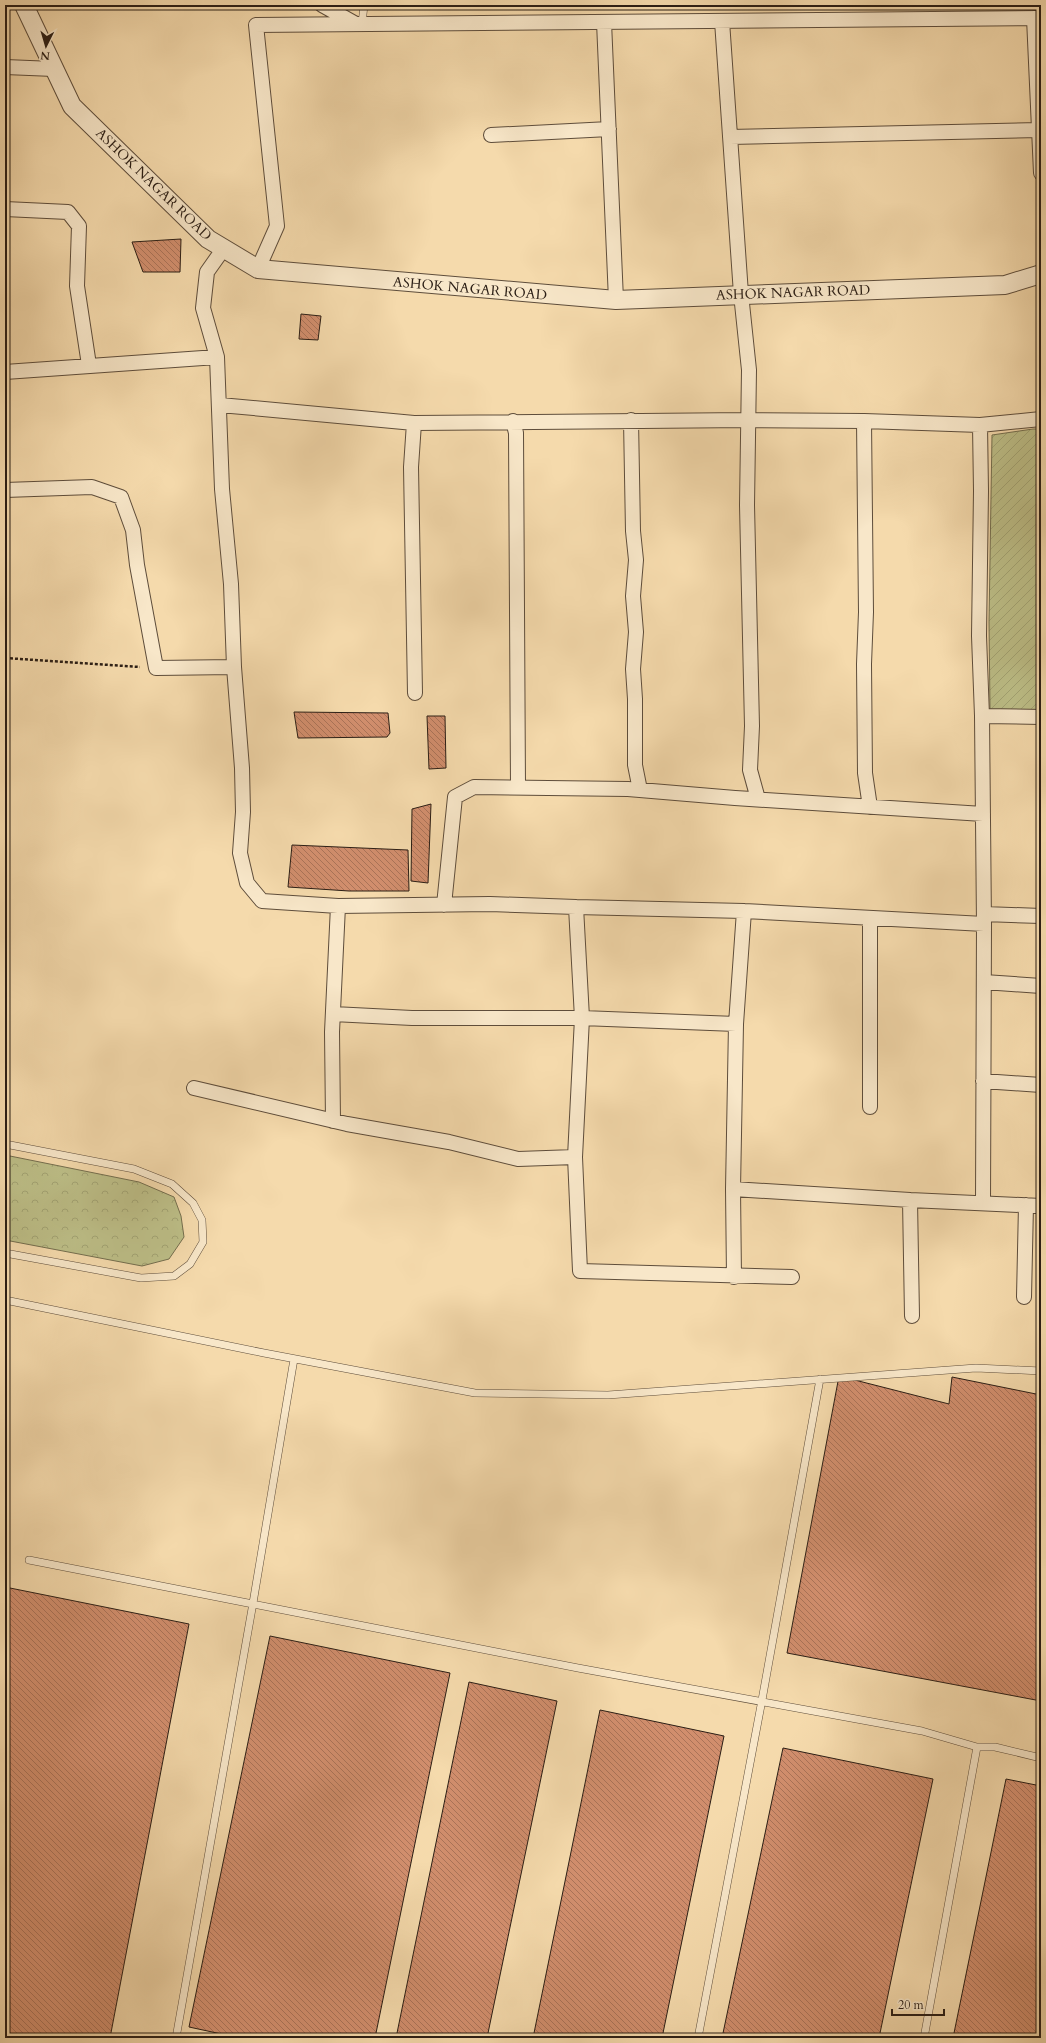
<svg xmlns="http://www.w3.org/2000/svg" width="1046" height="2043" viewBox="0 0 1046 2043" font-family="Cardo,serif">
  <style>
    .forest { fill: url(#forest-crowns); stroke: #746e4e }
    .garden { fill: url(#garden-furrows); stroke: #746e4e }
    .building { fill: url(#building-back-hatch); stroke: #2b1e15 }
    .lines { fill: none; stroke-linecap: round; stroke-linejoin: round }
    .service-casing { stroke: #5e4d3b; stroke-width: 8 }
    .minor-casing { stroke: #5e4d3b; stroke-width: 16 }
    .tertiary-casing { stroke: #5e4d3b; stroke-width: 20 }
    .path { stroke: #2b1e15; stroke-width: 2.5; stroke-dasharray: 3 2; stroke-linecap: butt }
    .service { stroke: #f8e7c9; stroke-width: 7 }
    .minor { stroke: #f8e7c9; stroke-width: 14 }
    .tertiary { stroke: #f8e7c9; stroke-width: 18 }
    .labels { text-anchor: middle; stroke-width: 3; stroke-linejoin: round; paint-order: stroke }
    .street-label { font-size: 14px; fill: #2b1e15; stroke: #f8e7c9 }
  </style>
  <defs>
    <pattern id="forest-crowns" width="20" height="18" patternUnits="userSpaceOnUse"><rect width="20" height="18" fill="#bdbf88"/><path d="M2 6a3 3 0 1 1 6 0M12 15a3 3 0 1 1 6 0" fill="none" stroke="#a3a474"/></pattern>
    <pattern id="garden-furrows" width="10" height="10" patternUnits="userSpaceOnUse"><rect width="10" height="10" fill="#bdbf88"/><path d="M-1 1l2-2M0 10L10 0M9 11l2-2" fill="none" stroke="#a3a474"/></pattern>
    <pattern id="building-back-hatch" width="6" height="6" patternUnits="userSpaceOnUse"><rect width="6" height="6" fill="#d18e6d"/><path d="M-1 5l2 2M0 0l6 6M5-1l2 2" fill="none" stroke="#aa7358"/></pattern>
  </defs>
  <rect width="100%" height="100%" fill="#f5daac"/>
  <filter id="stains"><feTurbulence type="fractalNoise" baseFrequency=".005" numOctaves="4"/><feColorMatrix values="0 0 0 0 .2 0 0 0 0 .09 0 0 0 0 .02 0 0 0 .5 -.17"/></filter>
  <radialGradient id="worn" r=".72"><stop offset=".6" stop-color="#630" stop-opacity="0"/><stop offset="1" stop-color="#630" stop-opacity=".3"/></radialGradient>
  <path class="forest" d="M5,1155L139,1182L174,1197L181,1216L184,1237L169,1259L142,1266L5,1240Z"/>
  <path class="garden" d="M1033,429H1041V710H990L989,622L992,435Z"/>
  <path class="building" d="M181,239L180,272H143L132,242Z
    M301,314L321,316L318,340L299,339Z
    M294,712L388,713L390,733L387,737L298,738Z
    M427,716H445L446,768L429,769Z
    M431,804L428,883L411,881L412,809Z
    M292,845L408,850L409,891H349L288,887Z
    M839,1376L949,1404L952,1377L1041,1395V1701L787,1653Z
    M5,1587L189,1624L110,2038H5Z
    M270,1636L450,1673L375,2038H240L189,2027Z
    M469,1682L557,1701L487,2038H396Z
    M600,1710L724,1736L662,2038H533Z
    M783,1748L933,1779L879,2038H722Z
    M1006,1779L1041,1786V2038H953Z"/>
  <g class="lines">
    <defs>
      <path id="service" d="M362,24L364,5
        M5,1144L134,1169L172,1184L193,1203L202,1220L203,1242L190,1264L174,1276L141,1278L5,1253
        M5,1300L264,1353L475,1393L608,1395L976,1368L1041,1371
        M29,1560L578,1668L922,1731L977,1747H995L1041,1758
        M176,2038L253,1603L294,1359
        M698,2038L762,1700L820,1379
        M924,2038L977,1747"/>
      <path id="minor" d="M322,5L356,24
        M1034,18L1041,173
        M722,21L741,294L749,370L747,505L752,726L750,770L758,799
        M604,22L616,300
        M5,67L54,69
        M491,135L609,129
        M730,137L1039,130
        M5,209L68,212L79,226L77,286L89,365
        M224,248L207,272L203,308L217,357L222,489L231,584L234,667L242,768L243,812L240,853L247,883L262,901L338,906
        M258,269L277,226L256,25L1041,18
        M5,372L217,357
        M220,405L414,423L747,420L864,421L980,425
        M631,420L633,531L636,560L633,596L636,632L633,669L635,699V765L640,790
        M513,421L516,433L518,787
        M864,421L866,612L864,664L865,773L870,807
        M414,423L411,467L415,693
        M5,490L92,487L121,497L133,530L137,565L156,668L234,667
        M982,716L1041,717
        M444,905L455,797L474,787L628,789L735,798L983,814
        M984,914L1041,916
        M984,924L982,716L979,636L981,491L980,425L1041,419
        M984,982L1041,986
        M333,1014L412,1018H582L576,907L744,911L984,924L983,1203
        M736,1024L744,911
        M983,1081L1041,1085
        M194,1088L347,1124L449,1142L518,1159L575,1157
        M870,1107V918
        M333,1121L332,1032L338,906L490,904L576,907
        M733,1189L910,1200
        M734,1277L733,1189L736,1024L582,1018L575,1157L580,1271L792,1277
        M1024,1297L1026,1205
        M912,1316L910,1200L1041,1206"/>
      <path id="tertiary" d="M24,5L72,106L208,239L258,269L616,300L1005,285L1041,274"/>
    </defs>
    <use href="#service" class="service-casing"/>
    <use href="#minor" class="minor-casing"/>
    <use href="#tertiary" class="tertiary-casing"/>
    <path class="path" d="M5,658L140,667"/>
    <use href="#service" class="service"/>
    <use href="#minor" class="minor"/>
    <use href="#tertiary" class="tertiary"/>
  </g>
  <g class="labels">
    <g class="street-label">
      <text transform="translate(154 184) rotate(44)" y="5">ASHOK NAGAR ROAD</text>
      <text transform="translate(470 288) rotate(5)" y="5">ASHOK NAGAR ROAD</text>
      <text transform="translate(793 292) rotate(-2)" y="5">ASHOK NAGAR ROAD</text>
    </g>
  </g>
  <rect width="1046" height="2043" fill="none" stroke="#f5daac" stroke-width="20"/>
  <rect x="6" y="6" width="1034" height="2031" fill="none" stroke="#2b1e15" stroke-width="2"/>
  <rect x="10" y="10" width="1026" height="2023" fill="none" stroke="#2b1e15"/>
  <g transform="translate(46 46) rotate(185)" stroke="#f8e7c9" stroke-width="3" paint-order="stroke">
  <path d="M0-3L7 15L0 10L-7 15Z" fill="#2b1e15"/>
  <text y="-6" font-size="11" font-weight="bold" text-anchor="middle" fill="#2b1e15">N</text>
  </g>
  <path d="M892 2009v6h52v-6" fill="none" stroke="#2b1e15" stroke-width="2"/>
  <text x="898" y="2009" font-size="12" fill="#2b1e15" stroke="#f8e7c9" stroke-width="3" paint-order="stroke">20 m</text>
  <rect width="100%" height="100%" filter="url(#stains)"/>
  <rect width="100%" height="100%" fill="url(#worn)"/>
</svg>
